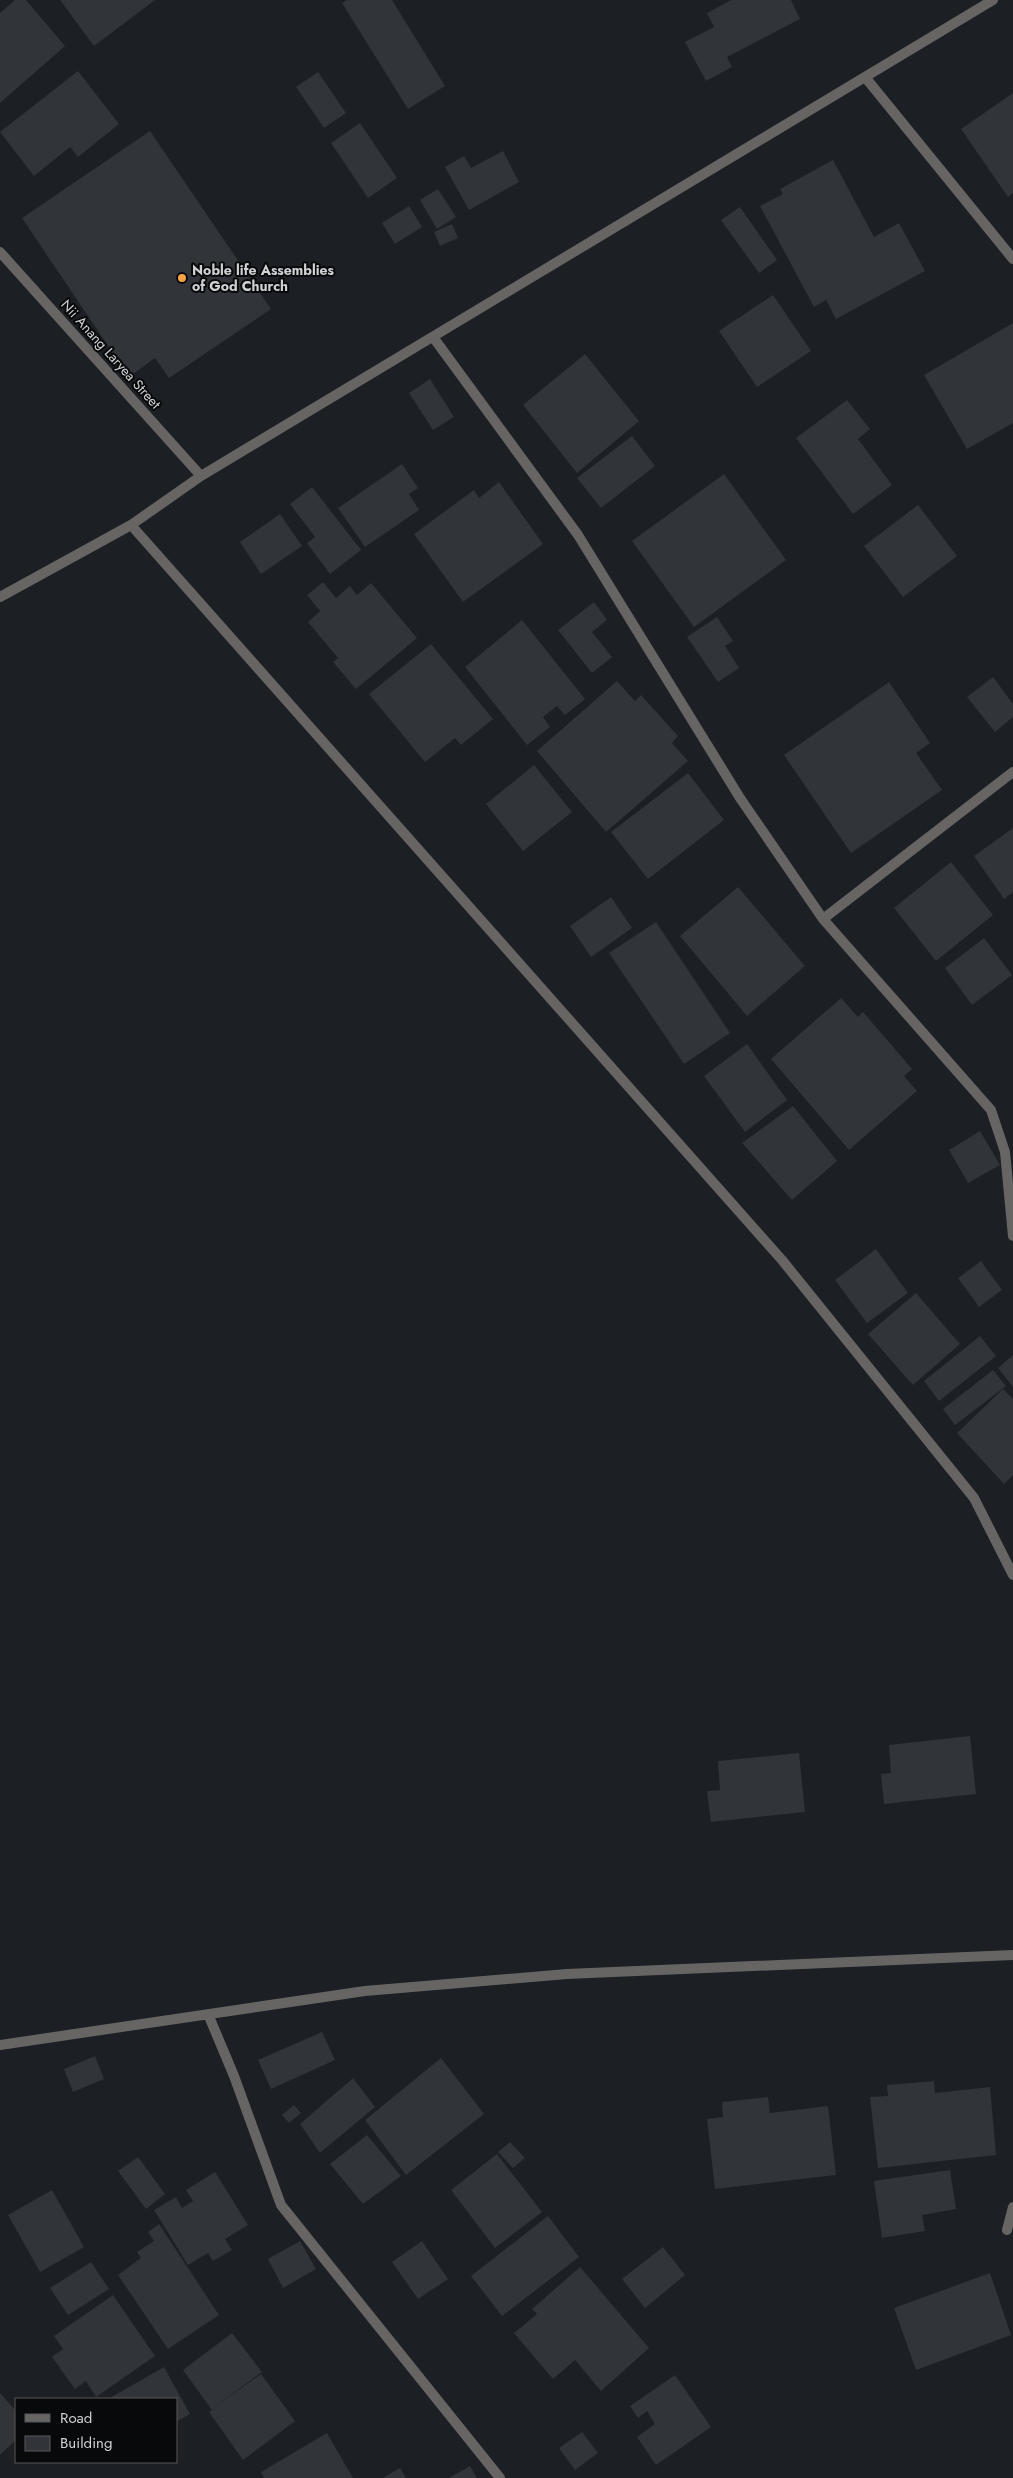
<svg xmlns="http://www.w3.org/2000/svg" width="1013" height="2478" viewBox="0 0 1013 2478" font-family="Jost,sans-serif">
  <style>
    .building { fill: #313438 }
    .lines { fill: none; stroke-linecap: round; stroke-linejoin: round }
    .minor { stroke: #676564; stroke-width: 10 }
    .poi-dot { fill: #f5a345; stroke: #08090a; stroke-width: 2 }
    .labels { text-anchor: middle; stroke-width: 4; stroke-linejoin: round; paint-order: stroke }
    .poi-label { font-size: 14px; font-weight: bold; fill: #cfd2d4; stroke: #08090a; text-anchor: start }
    .street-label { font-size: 14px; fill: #cfd2d4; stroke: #08090a }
  </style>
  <rect width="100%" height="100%" fill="#1c1f23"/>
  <path class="building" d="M15,0H26L65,46L0,103V13Z
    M60,0H155L94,46Z
    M347,0H392L445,86L408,109L342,3Z
    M731,0H791L800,19L727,57L732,67L706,81L685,42L714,27L707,13Z
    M78,71L119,124L78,157L70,147L34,176L0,132Z
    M318,72L346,113L324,128L296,87Z
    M1013,93V193L1008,197L961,129Z
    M360,123L397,178L368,198L331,143Z
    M150,131L271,309L169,378L155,358L129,377L22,218Z
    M503,151L519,182L469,210L445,167L464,156L471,168Z
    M833,160L874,237L899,223L925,271L836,319L826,300L814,307L760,206L783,194L780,189Z
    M438,189L456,217L437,229L420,200Z
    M409,206L422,227L395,244L382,223Z
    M740,207L777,260L759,273L721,220Z
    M452,224L458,238L440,246L434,232Z
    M773,295L811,351L757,387L719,331Z
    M1013,323V423L967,449L924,375Z
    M585,354L639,421L577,473L523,405Z
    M430,379L454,417L433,430L409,393Z
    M847,400L870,429L858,439L892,485L853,514L796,438Z
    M632,436L655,466L601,508L577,478Z
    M402,464L418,488L409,494L419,510L365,547L338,508Z
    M724,474L786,560L694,627L632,541Z
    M499,482L543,544L463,602L414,534L474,490L479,498Z
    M312,487L361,550L330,574L307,543L315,537L290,504Z
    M918,505L957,556L903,597L864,546Z
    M280,514L302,546L261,574L240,542Z
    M323,582L336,598L350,586L357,595L371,583L417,638L356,689L333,662L338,658L308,622L320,611L307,595Z
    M594,602L607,620L592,632L612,657L592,673L558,630Z
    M717,617L733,641L725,646L739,668L718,682L687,637Z
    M522,620L585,699L565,715L557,706L543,717L550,727L527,745L465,667Z
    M431,644L493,719L461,745L455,738L425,762L369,694Z
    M993,677L1013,704V717L995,732L967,697Z
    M617,681L635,701L641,695L678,736L672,743L688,761L606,832L537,751Z
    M889,682L930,743L916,753L942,790L851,853L784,755Z
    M534,765L572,812L523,851L486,804Z
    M688,773L724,820L648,879L611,832Z
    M1013,828V892L1004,899L974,856Z
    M951,862L993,915L936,961L894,908Z
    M738,887L805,966L747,1016L680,936Z
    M611,897L632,928L591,957L570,926Z
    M656,922L730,1033L684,1064L609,953Z
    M984,938L1012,975L972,1005L945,968Z
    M841,998L858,1017L863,1012L912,1069L904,1076L917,1091L849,1150L771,1059Z
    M747,1044L787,1100L745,1132L704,1076Z
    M793,1106L837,1161L792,1200L742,1143Z
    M980,1131L1000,1165L968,1183L949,1150Z
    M876,1249L908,1293L867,1323L835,1280Z
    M981,1261L1002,1290L979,1307L958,1278Z
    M916,1293L960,1344L913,1385L868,1334Z
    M980,1336L996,1356L939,1401L924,1381Z
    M1013,1355V1387L998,1368Z
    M993,1370L1006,1386L955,1425L943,1409Z
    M1003,1389L1013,1399V1475L1004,1484L957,1433Z
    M970,1736L976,1794L884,1804L881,1774L891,1773L889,1745Z
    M799,1753L805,1812L711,1822L707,1791L720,1790L718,1761Z
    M322,2032L335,2060L271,2089L258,2060Z
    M95,2056L104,2079L73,2092L64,2069Z
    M441,2058L484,2114L406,2175L365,2120Z
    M353,2078L375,2107L320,2153L300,2124Z
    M934,2081L935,2093L990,2087L996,2155L878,2168L870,2097L888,2096L887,2085Z
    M768,2097L770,2113L828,2106L836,2175L715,2189L707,2119L723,2117L722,2102Z
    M294,2105L301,2113L289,2123L282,2115Z
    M367,2135L401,2176L363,2204L330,2164Z
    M510,2142L525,2158L513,2168L498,2152Z
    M497,2154L542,2212L495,2248L451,2190Z
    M138,2157L165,2194L146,2209L118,2171Z
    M950,2170L956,2209L922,2215L925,2231L882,2238L874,2181Z
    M215,2172L248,2225L225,2239L232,2250L213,2261L208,2253L188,2265L154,2210L176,2197L182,2208L193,2201L186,2190Z
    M52,2190L84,2247L40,2272L8,2215Z
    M548,2216L579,2257L502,2316L471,2276Z
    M159,2224L219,2315L168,2349L118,2275L141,2258L137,2252L154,2241L148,2232Z
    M300,2241L316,2269L283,2288L268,2259Z
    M422,2241L448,2279L418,2299L392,2262Z
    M663,2247L685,2275L645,2308L622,2279Z
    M91,2262L109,2289L68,2315L50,2288Z
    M580,2267L649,2348L601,2391L575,2360L553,2379L514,2333L537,2314L532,2309Z
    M990,2273L1011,2335L916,2370L894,2308Z
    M113,2295L155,2356L96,2397L86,2381L75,2389L52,2357L63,2349L54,2336Z
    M232,2333L262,2372L214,2407L261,2374L295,2421L243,2460L209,2412L212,2410L183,2370Z
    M164,2367L190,2414L176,2422V2399H108Z
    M675,2375L711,2427L656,2465L637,2437L655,2424L647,2411L638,2418L630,2406Z
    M0,2393L16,2411V2440L0,2455Z
    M582,2432L598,2453L575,2470L559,2448Z
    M327,2433L353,2478H264L261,2472Z
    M470,2466L477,2478H449Z
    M400,2468L406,2478H383Z"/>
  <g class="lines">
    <path class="minor" d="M865,77L1013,259
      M0,252L201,476
      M433,337L578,535L740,798L823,919L991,1110L1005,1152L1013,1236
      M131,525L782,1260L974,1498L1013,1575
      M0,597L131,525L201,476L993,0
      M823,919L1013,772
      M208,2014L234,2076L281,2205L500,2478
      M0,2045L365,1991L567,1974L1013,1955
      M1007,2230L1013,2207"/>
  </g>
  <circle class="poi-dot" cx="182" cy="278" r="5"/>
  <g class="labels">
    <g class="poi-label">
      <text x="192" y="275">Noble life Assemblies<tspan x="192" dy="16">of God Church</tspan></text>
    </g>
    <g class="street-label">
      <text transform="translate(111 354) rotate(48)" y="5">Nii Anang Laryea Street</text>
    </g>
  </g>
  <rect x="15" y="2398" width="162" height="65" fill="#08090a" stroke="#58595b"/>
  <rect x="25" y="2414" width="25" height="8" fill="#676564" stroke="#58595b"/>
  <text x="60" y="2423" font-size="15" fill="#cfd2d4">Road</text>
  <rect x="25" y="2436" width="25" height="15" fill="#313438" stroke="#58595b"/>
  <text x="60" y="2448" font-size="15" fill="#cfd2d4">Building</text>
</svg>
